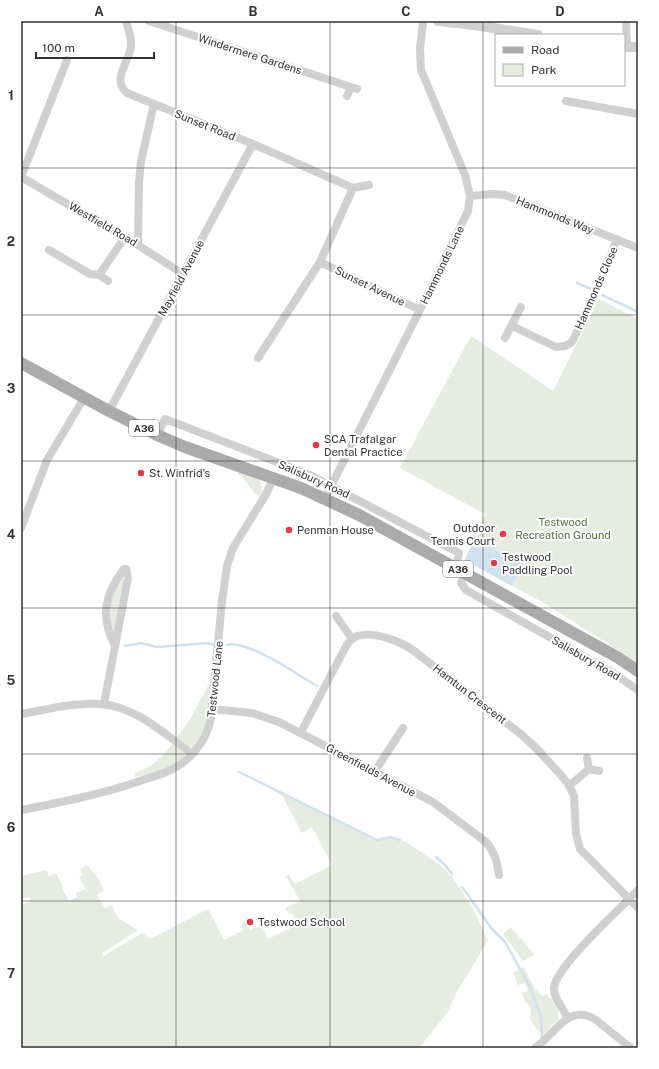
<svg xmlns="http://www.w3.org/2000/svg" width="659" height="1069" viewBox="0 0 659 1069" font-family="'Public Sans',sans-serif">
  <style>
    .green { fill: #e6ecdf }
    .water { fill: #cfe2ee }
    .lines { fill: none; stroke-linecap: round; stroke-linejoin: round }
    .stream { stroke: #cfe2ee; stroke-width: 2.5 }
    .minor { stroke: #d0d0d0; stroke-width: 8 }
    .tertiary { stroke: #d0d0d0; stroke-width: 10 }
    .primary { stroke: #ababab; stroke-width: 12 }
    .grid { fill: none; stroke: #333; stroke-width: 1; stroke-opacity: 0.55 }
    .poi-dot { fill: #e63946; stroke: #fff; stroke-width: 1.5 }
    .labels { text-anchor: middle; stroke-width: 4; stroke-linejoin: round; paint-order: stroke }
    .shield { fill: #fff; stroke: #707070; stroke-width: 1 }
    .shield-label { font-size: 10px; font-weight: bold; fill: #333 }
    .street-label { font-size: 11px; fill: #333; stroke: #fff }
    .poi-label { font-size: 11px; fill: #333; stroke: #fff; text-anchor: start }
    .park-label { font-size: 11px; fill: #56703f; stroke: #fff }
    .neatline { fill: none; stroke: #333; stroke-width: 1.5 }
    .grid-label { font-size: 13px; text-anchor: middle; font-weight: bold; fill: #333 }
  </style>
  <rect width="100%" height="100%" fill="#fff"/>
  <path class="green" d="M599,299L638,319V663L544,603L465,560L473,538L485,514L400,468L425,421L471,336L553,391Z
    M239,471L258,478C262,484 264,490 260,497C249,492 248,478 237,474Z
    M121,578L124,579L114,633L113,634L108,608L115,587Z
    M210,682H211C209,705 209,729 193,747H188L176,738L189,721Z
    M172,744L184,753L185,756C172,767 152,774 135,777V773C153,766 161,759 172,744Z
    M265,784L377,840L390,837L406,842L440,865L452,877L470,903L488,940L457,992L447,1013L419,1048H21V905L30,902V897L21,899V876L46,870L49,876L56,873L63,887L62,889L69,901L77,897L76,893L86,889L79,877L83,875L80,869L87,865L97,877L104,890L97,895L105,908L111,905L118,918L138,930L102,953L104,956L142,933L150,939L208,909L224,940L244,930L241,924L245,922L250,930L261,925L268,939L297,925L292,913L289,914L285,908L300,901L286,876L289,875L295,884L332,865L312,827L302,833L283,797Z
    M511,927L520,938L517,941L521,938L534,955L523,961L503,934Z
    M524,967L535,989L542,996L547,994L549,999L551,997L558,1011V1020L551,1026L550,1024L551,1027L543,1035L535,1027L530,1018L531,1012L529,1005L525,1002L522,993L528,991L525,983L518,985L513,973Z"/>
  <path class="water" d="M475,539L523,565L512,586L465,560Z"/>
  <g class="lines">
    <path class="stream" d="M577,283L591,289
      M602,295L638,312
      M227,645C247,639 298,675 317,686
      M125,646L141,643L157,647L208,643L214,645
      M239,772L377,840L390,837L400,840
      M436,857L444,864L452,874
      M462,887L492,929L505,942L530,987L541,1016L542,1040"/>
    <path class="minor" d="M126,21C128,29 132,38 131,46C129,63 111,79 127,93L253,144L353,188L320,262L258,358
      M149,21L357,89
      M626,21L627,47
      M347,96L351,87
      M566,101L638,114
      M21,177L138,245L183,274
      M21,177L67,60
      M353,188L369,185
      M470,196L492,194L505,195L638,248
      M138,245L139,182L141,161L154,104
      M49,250L90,274L99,275
      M320,262L420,310
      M108,281L99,275L125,237
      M512,326L556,347L565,346L572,342L594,297L617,239
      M505,338L521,307
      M109,411L253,144
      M157,435L165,419L308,474L459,553L455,568
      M325,498L420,310L468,211L470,196L465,175L421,70L420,49L423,21
      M21,528L47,460L84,398
      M465,573L461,583L466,590L613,673L638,690
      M336,616L352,639
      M104,704L128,578L126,569H124C104,595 100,617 115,646
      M212,709L252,713L279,722L433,802L486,842C495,852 497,862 499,875
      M21,714C45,710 76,702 100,704C135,706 165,734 192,754
      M301,732L344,650C347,644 351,639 357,636C374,631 400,641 414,651L522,735L538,750L560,774L569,785L574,796L576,834L580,849L638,908
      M589,769L599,771
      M375,771L403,728
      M569,786L589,769L587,758
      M21,810C63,802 103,794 143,780C158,775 173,771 185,761C199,749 208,735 211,717L222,601L227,566L233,548L265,496L274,477
      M568,1018C564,1011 553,996 554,988C555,967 621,908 638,890
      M535,1048C555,1035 568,1002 596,1020L631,1048"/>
    <path class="tertiary" d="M438,21L474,25L538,35
      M624,47H638"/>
    <path class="primary" d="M21,363L109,411L157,435L185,447L301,488L359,515L617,657L638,671"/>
  </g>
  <path class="grid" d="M176,21V1048M330,21V1048M483,21V1048M21,168H638M21,315H638M21,461H638M21,608H638M21,754H638M21,901H638"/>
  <g class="poi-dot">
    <circle cx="316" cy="445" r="4"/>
    <circle cx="141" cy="473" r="4"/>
    <circle cx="289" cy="530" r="4"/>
    <circle cx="503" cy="534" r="4"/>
    <circle cx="494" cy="563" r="4"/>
    <circle cx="250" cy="922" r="4"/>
  </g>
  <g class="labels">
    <g class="shield">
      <rect x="129" y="420" width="30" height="16" rx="3"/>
      <rect x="443" y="561" width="30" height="16" rx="3"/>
    </g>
    <g class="shield-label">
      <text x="144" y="432">A36</text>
      <text x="458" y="573">A36</text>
    </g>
    <g class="street-label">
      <text transform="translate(250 54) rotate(18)" y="4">Windermere Gardens</text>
      <text transform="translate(205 125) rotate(22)" y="4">Sunset Road</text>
      <text transform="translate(555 215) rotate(22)" y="4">Hammonds Way</text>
      <text transform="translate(103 224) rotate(30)" y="4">Westfield Road</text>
      <text transform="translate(442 265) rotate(-64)" y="4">Hammonds Lane</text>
      <text transform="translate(181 278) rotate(-62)" y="4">Mayfield Avenue</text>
      <text transform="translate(370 286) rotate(26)" y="4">Sunset Avenue</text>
      <text transform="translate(596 288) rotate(-66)" y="4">Hammonds Close</text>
      <text transform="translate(314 479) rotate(24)" y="4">Salisbury Road</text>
      <text transform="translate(586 658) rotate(30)" y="4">Salisbury Road</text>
      <text transform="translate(215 679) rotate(-84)" y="4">Testwood Lane</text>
      <text transform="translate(470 694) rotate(38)" y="4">Hamtun Crescent</text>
      <text transform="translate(371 770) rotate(28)" y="4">Greenfields Avenue</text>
    </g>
    <g class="poi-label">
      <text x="324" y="443">SCA Trafalgar<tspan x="324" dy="13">Dental Practice</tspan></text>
      <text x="149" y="477">St. Winfrid's</text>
      <text x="495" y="532" text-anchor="end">Outdoor<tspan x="495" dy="13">Tennis Court</tspan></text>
      <text x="297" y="534">Penman House</text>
      <text x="502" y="561">Testwood<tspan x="502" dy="13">Paddling Pool</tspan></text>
      <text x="258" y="926">Testwood School</text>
    </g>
    <g class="park-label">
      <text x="563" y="526">Testwood<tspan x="563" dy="13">Recreation Ground</tspan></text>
    </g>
  </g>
  <rect width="659" height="1069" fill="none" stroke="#ffffff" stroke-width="44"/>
  <rect x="495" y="34" width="130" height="52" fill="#ffffff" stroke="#adadad"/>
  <rect x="503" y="47" width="20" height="6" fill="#ababab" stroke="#adadad"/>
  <text x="531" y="54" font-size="12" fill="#333333">Road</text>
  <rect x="503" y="64" width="20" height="12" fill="#e6ecdf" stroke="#adadad"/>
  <text x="531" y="74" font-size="12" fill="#333333">Park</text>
  <path d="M36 52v6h118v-6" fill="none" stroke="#333333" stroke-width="2"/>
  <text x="42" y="52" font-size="12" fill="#333333" stroke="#ffffff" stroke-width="3" paint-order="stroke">100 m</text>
  <rect x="22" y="22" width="615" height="1025" class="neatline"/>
  <g class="grid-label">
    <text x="99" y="16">A</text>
    <text x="253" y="16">B</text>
    <text x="406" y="16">C</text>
    <text x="560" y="16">D</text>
    <text x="11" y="100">1</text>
    <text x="11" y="246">2</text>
    <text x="11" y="393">3</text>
    <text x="11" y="539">4</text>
    <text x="11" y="685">5</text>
    <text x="11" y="832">6</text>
    <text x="11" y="978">7</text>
  </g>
</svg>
